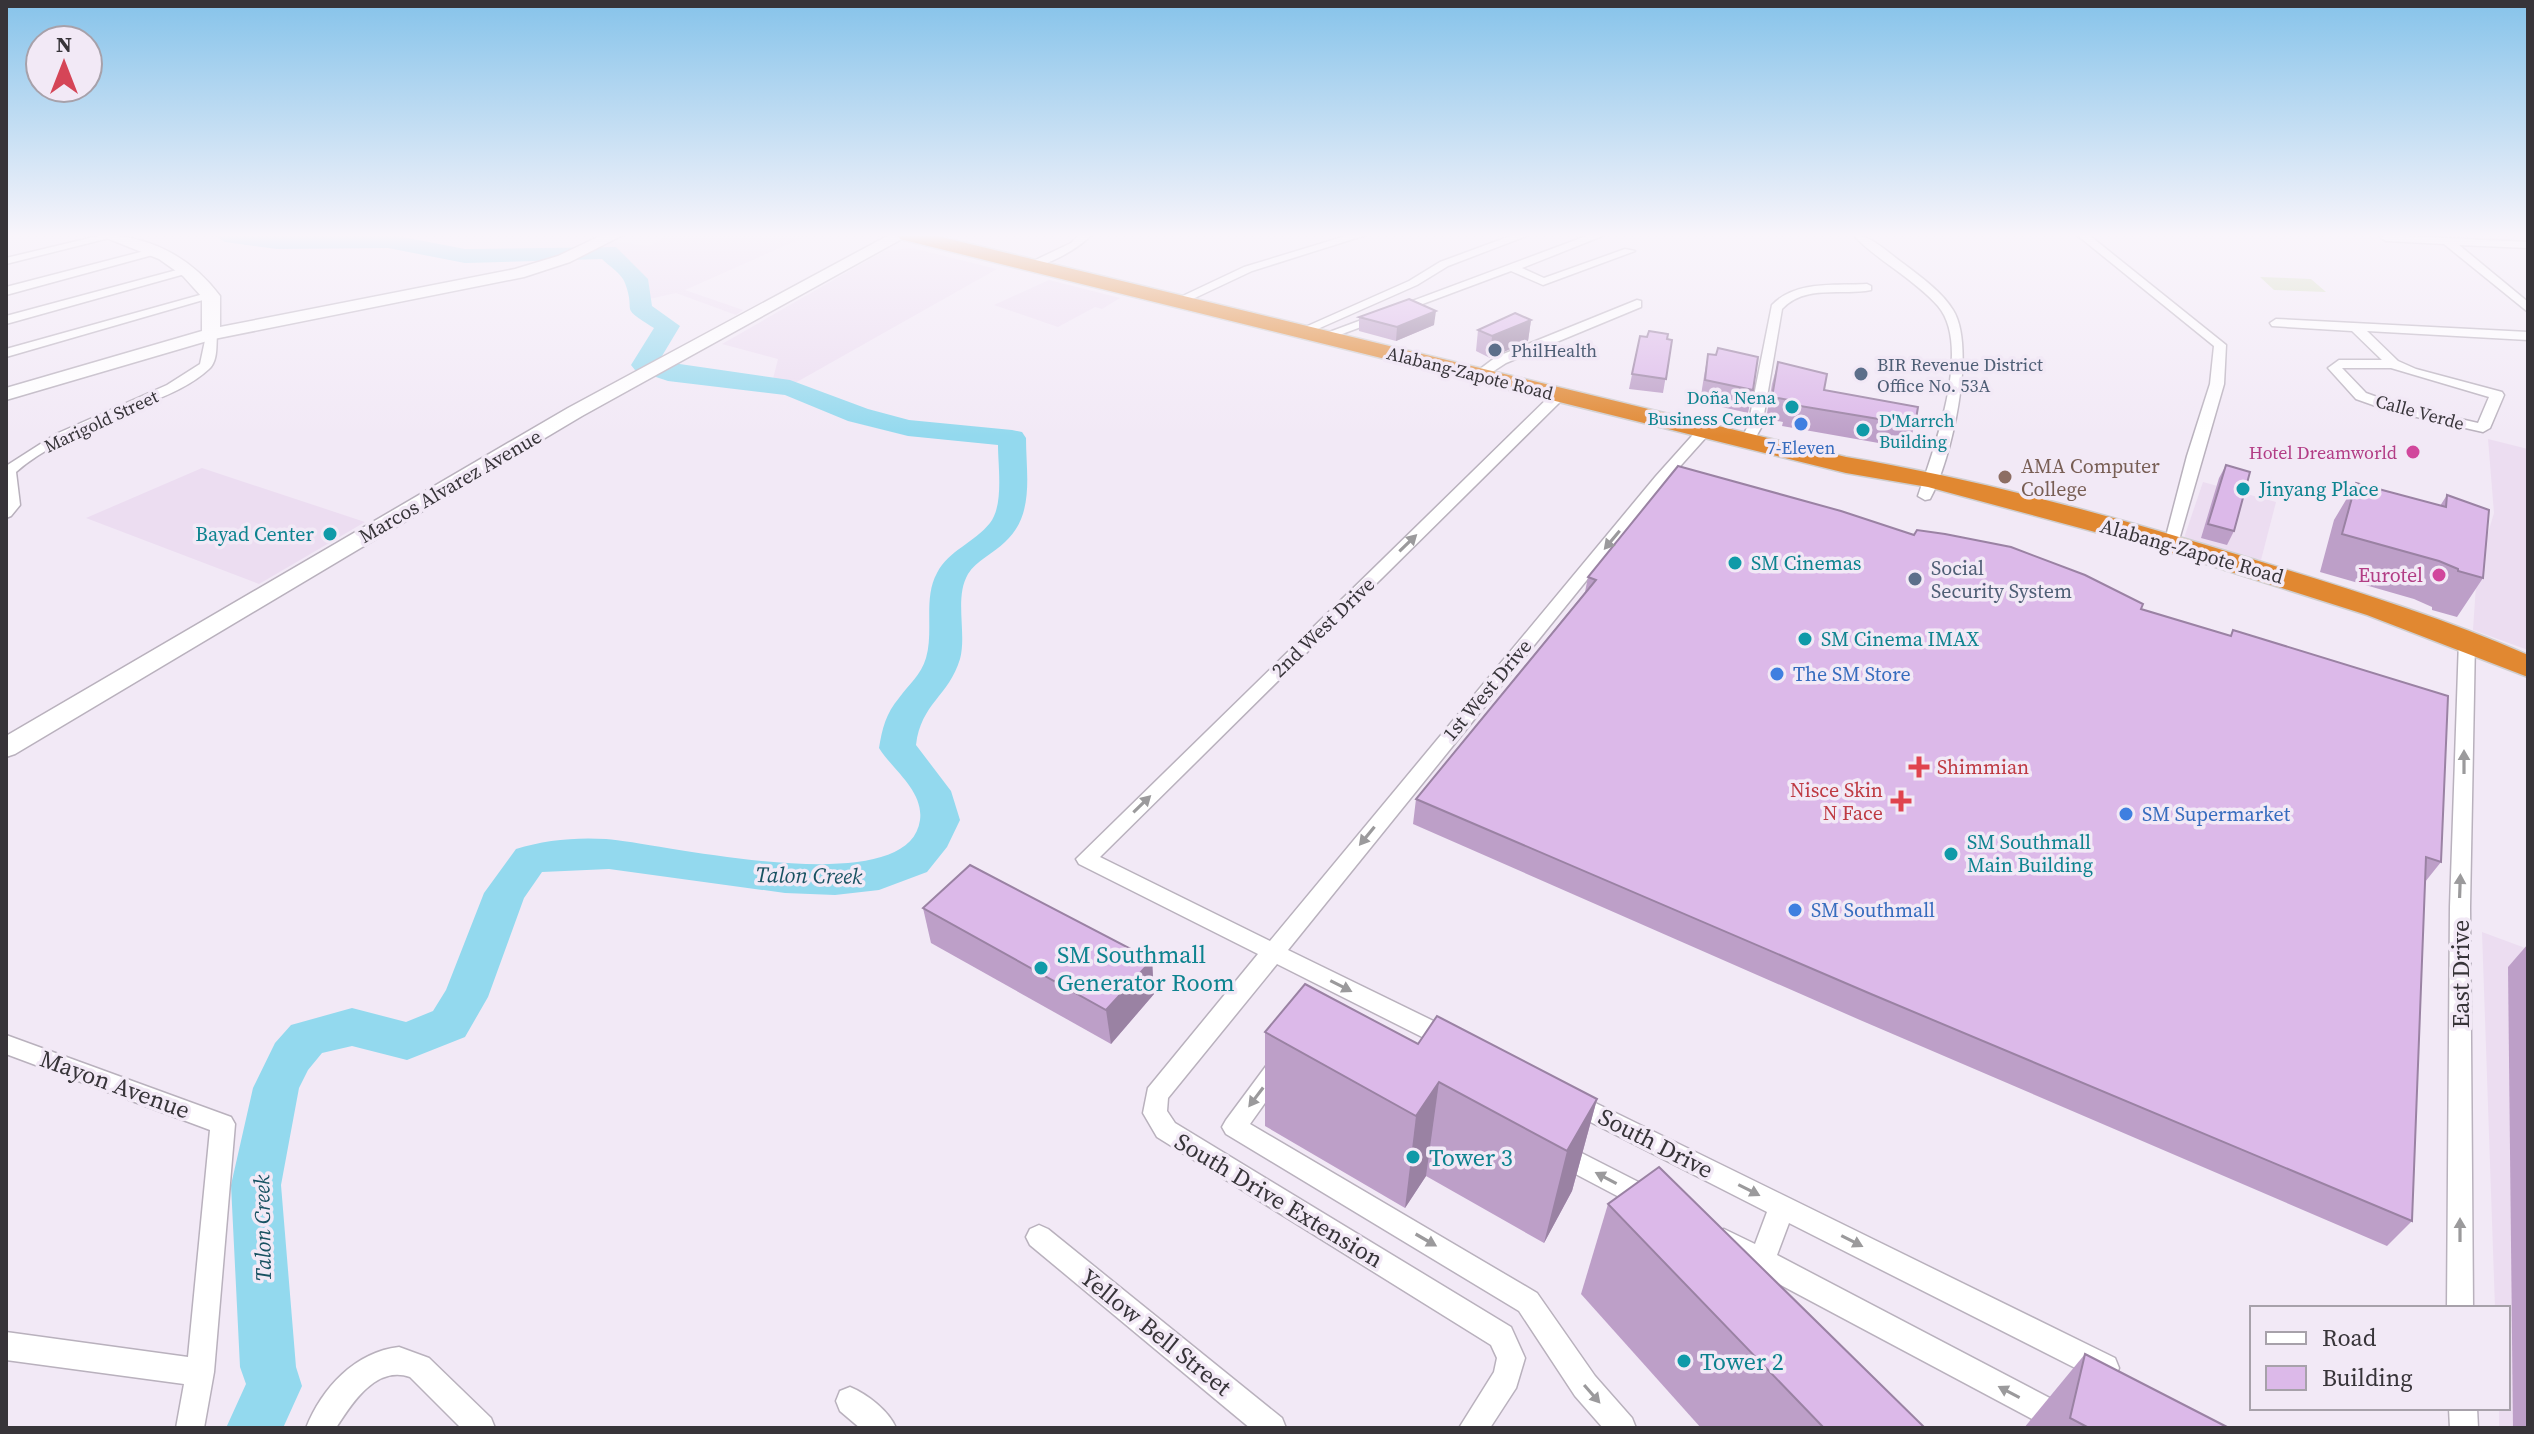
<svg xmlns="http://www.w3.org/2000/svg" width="2534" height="1434" font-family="'Source Serif 4',serif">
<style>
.commercial{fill:#ecddf1}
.green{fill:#d2ddba}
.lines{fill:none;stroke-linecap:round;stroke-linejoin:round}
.river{fill:#93d9ee;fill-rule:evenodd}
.street-casing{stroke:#b9b1bd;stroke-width:3}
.secondary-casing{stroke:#b9b1bd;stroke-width:3}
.highway-casing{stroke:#cfcecf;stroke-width:3}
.street{fill:#fff;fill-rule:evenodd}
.secondary{fill:#fff;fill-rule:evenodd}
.highway{fill:#e18831;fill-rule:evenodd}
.wall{fill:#bd9fc8}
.shaded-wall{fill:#9a82a3}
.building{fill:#dcb9e9;stroke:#9a82a3;stroke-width:2}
.oneway{fill:#9b9a9c}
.service-dot{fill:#5c6f8a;stroke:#f2e9f6;stroke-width:3}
.culture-dot{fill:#0f9aa8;stroke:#f2e9f6;stroke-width:3}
.shop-dot{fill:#3f7fe0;stroke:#f2e9f6;stroke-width:3}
.hotel-dot{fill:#d1479c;stroke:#f2e9f6;stroke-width:3}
.education-dot{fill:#8d6e63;stroke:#f2e9f6;stroke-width:3}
.health-dot{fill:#e0444e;stroke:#f2e9f6;stroke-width:3}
.labels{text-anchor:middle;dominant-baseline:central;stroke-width:7;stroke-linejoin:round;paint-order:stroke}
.far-service-label{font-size:18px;fill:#4e5e75;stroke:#f2e9f6;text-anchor:start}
.far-street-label{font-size:18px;fill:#373439;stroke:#f2e9f6}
.far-culture-label{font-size:18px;fill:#0d838f;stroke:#f2e9f6;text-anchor:end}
.far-shop-label{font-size:18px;fill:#366cbe;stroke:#f2e9f6}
.far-hotel-label{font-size:18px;fill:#b23c85;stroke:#f2e9f6;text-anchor:end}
.education-label{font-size:20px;fill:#785e54;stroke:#f2e9f6;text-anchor:start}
.street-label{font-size:20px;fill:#373439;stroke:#f2e9f6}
.culture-label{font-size:20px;fill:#0d838f;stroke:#f2e9f6;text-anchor:start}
.service-label{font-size:20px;fill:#4e5e75;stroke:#f2e9f6;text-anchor:start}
.hotel-label{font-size:20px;fill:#b23c85;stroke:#f2e9f6;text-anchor:end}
.shop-label{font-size:20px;fill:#366cbe;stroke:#f2e9f6;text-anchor:start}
.health-label{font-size:20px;fill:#be3a42;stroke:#f2e9f6;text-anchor:start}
.water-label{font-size:22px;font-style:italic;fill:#175161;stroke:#f2e9f6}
.near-culture-label{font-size:24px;fill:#0d838f;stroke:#f2e9f6;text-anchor:start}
.near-street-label{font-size:24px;fill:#373439;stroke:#f2e9f6}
</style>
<rect width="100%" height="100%" fill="#f2e9f6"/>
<g class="commercial">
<path d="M669,235H809L685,290L743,310L736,315L676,293L640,301L646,278L607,253L590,251L610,241L649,246Z"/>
<path d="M912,248L997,269L795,383H772L778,359L722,344L884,251Z"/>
<path d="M1049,280L1120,298L1102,309L1095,307L1058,327L994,305Z"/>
<path d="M2488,439L2528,449V650L2473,630L2477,570L2494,513Z"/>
<path d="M202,468L365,522L259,584L86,518Z"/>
<path d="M2203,482L2276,502L2261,560L2184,538Z"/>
<path d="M2482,932L2528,949V1428H2499V1408H2508V1308H2495Z"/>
</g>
<path class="green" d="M2260,277L2311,279L2326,292L2274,290Z"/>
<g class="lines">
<path class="river" d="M214,235H392L465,249L616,247L648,279L652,306L680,326L659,361L790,380L868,409L909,420L1012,430L1022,432L1026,438C1026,474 1035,515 1005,542C994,553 976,561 968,574C954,598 967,633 960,659C949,696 921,703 916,745L951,791L960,820L947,847L927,872L879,890L835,895L785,893L609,869L542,872L524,898L488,997L465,1037L407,1060L352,1046L322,1053L308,1070L299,1088L281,1185L296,1367L302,1386L283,1428H226L246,1384L240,1367L231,1185L253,1088L275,1043L291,1025L352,1008L406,1022L433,1011L446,990L484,893L516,849C544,840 576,837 606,839C661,843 909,904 920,820C924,791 892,769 879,748C882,729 886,713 899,698C909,684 921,675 926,658C934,631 923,598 937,573C949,550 974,543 990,523C1004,505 998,467 998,445L908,436L848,421L785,395L668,381L635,370L631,365L654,328C617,305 637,315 625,283C622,274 609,266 602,259L465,263L388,248L277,249L225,242Z"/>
<g class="street-casing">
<g id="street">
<path d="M102,235L117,236L6,264V258Z"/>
<path d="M1079,235H1091C1081,247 1038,273 1025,265L1071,243Z"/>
<path d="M1349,235H1366L1252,271L1182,304L1172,301L1244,267Z"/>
<path d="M1513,235H1529L1448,266L1417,285L1304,335L1294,332L1409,281L1440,262Z"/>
<path d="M1589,235H1605L1522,268L1544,278L1625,249L1635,251L1543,285L1511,271L1326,340L1316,337Z"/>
<path d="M1853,235C1872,235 1888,253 1904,264C1921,277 1942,292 1953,310C1977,348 1951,461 1930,499L1925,500L1918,496C1933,451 1973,347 1938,306C1913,278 1878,261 1853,235Z"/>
<path d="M2077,235H2089L2226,345L2224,384L2177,547H2167L2164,544L2187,456L2210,384L2214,346Z"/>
<path d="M2384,235L2528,242V248L2459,245L2528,302V312L2444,244L2386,241L2381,238Z"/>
<path d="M156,248L162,251L160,253L6,295V287Z"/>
<path d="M188,267L192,268V272L6,324V316Z"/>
<path d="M1867,284L1871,286V290C1842,296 1805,284 1782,309L1762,426L1752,444H1742L1740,441L1748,426L1772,305C1796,280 1835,286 1867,284Z"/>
<path d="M207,293L217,296L6,357V349Z"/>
<path d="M1637,300L1641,301V307L1506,363L1483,378L1472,375L1496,357Z"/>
<path d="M2276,319L2528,332V340L2367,331L2398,361L2416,369L2502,392L2504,395L2490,428L2483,432L2390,411L2356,399L2328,368L2339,360H2382L2352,331L2272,326L2270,323ZM2342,368H2391L2489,397L2478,423L2399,405L2366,393Z"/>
<path d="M207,331L217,334C216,346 218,361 209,369C191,386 165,396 143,405C100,424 52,441 16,472L20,505L11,516L6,518V466L56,434L167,385L200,364Z"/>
<path d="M1559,391L1564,392V398L1100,857L1270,941L1656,476L1699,428H1709V434L1666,482L1288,950L1458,1033L1461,1040L1458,1047L1450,1049L1442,1047L1277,964L1168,1098L1167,1111L1175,1123L1511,1327L1525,1358L1516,1388L1490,1428H1459L1494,1372L1497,1358L1491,1345L1157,1137L1143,1113L1148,1088L1258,954L1079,864L1076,859L1554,392Z"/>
<path d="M2467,635L2475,640L2470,907L2473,1308H2447L2450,907L2459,640Z"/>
<path d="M6,1035L231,1117L235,1124L214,1372L204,1428H176L184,1384L6,1360V1332L188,1357L210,1130L6,1054Z"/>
<path d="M1280,1055L1288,1058L1292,1065L1250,1124L1537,1293L1595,1376L1632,1418L1636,1428H1603L1575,1396L1519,1311L1226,1134L1222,1127L1226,1120L1272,1058Z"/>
<path d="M1573,1092L2115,1358L2119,1368L2115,1378L2105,1382L2095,1378L1789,1223L1777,1255L2088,1418L2092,1428H2049L1715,1250L1711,1241L1715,1232L1724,1229L1755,1244L1767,1212L1565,1109L1561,1102L1565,1095Z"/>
<path d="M1558,1141L1658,1192L1662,1200L1658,1208L1649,1211L1640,1208L1549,1160L1546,1152L1549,1144Z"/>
<path d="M1039,1225L1048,1229L1282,1418L1286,1428H1250L1030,1245L1026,1237L1030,1229Z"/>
<path d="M399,1347L429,1358L491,1418L495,1428H461L410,1377C376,1365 352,1403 336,1428H306C322,1388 355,1352 399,1347Z"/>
<path d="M850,1387C867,1394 889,1411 896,1428H860L840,1411L836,1401L840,1391Z"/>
<path d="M2449,1408H2477L2478,1428H2450Z"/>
</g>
</g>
<g class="secondary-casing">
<g id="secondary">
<path d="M99,235C148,235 190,256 220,296V327L515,269L558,256L602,235H623L570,262L524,277L214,339L6,400V388L202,331V297L183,276L159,259Z"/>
<path d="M889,235H909L582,416L15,754L6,757V736L568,408Z"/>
</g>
</g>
<g class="highway-casing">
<path id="highway" d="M897,235H933L1846,457C1984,480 2119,518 2252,559C2346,588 2439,616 2528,655V677L2367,615L2162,550L1928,487L1846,473L900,239Z"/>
</g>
<use href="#street" class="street"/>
<use href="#secondary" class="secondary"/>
<use href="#highway" class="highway"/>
</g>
<g class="wall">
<path d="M1359,317L1434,325L1396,341L1359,331Z"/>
<path d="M1531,320L1528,341L1490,358L1476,351L1478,330Z"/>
<path d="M1640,336L1672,340L1663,393L1629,389Z"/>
<path d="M1708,354L1753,390L1748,413L1700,402L1704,376Z"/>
<path d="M1778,362L1824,390L1915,425L1907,448L1782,426L1783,422L1766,419L1772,384Z"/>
<path d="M2226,465L2234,531L2227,545L2201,538L2219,478Z"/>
<path d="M2356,483L2440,506L2447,495L2483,578L2457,617L2432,610V607L2414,599L2320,572L2334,520Z"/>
<path d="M1588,577L2141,609L2230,636L2233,630L2441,862L2425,882L2412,1221L2387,1246L1860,1020L1413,824L1416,799L1585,592Z"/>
<path d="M923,908L1152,960L1154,994L1111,1044L931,943Z"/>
<path d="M2528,944V1428H2513L2508,967Z"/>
<path d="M1265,1032L1418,1044L1597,1099L1572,1191L1544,1243L1426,1176L1405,1208L1265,1126Z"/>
<path d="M1608,1204L1925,1428H1701L1581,1294Z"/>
<path d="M2085,1354L2229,1428H2024Z"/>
</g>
<g class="shaded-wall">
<path d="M1436,311L1434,325L1396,341L1397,327Z"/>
<path d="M1531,320L1528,341L1490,358L1492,336Z"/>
<path d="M1152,960L1154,994L1111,1044L1106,1010Z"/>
<path d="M1439,1082L1426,1176L1405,1208L1416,1116Z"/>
<path d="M1597,1099L1572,1191L1544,1243L1567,1151Z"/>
</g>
<g class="building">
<path d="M1409,299L1436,311L1397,327L1359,317Z"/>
<path d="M1515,313L1531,320L1492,336L1478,330Z"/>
<path d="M1649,331L1668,334L1667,339L1672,340L1666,379L1632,374L1640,336L1647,337Z"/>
<path d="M1718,348L1758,357L1753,390L1705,380L1708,354L1716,355Z"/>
<path d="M1778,362L1827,374L1824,390L1918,407L1915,425L1788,404L1789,400L1772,397Z"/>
<path d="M2226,465L2250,472L2234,531L2208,524Z"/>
<path d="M1678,466L1841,511L1914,535L1917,530L1945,534L2011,547L2085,575L2143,604L2141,609L2231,636L2233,630L2448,696L2441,862L2426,857L2412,1221L1871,994L1416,799L1596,580L1588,577Z"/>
<path d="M2356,483L2446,507L2447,495L2489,510L2483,578L2458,571V569L2439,561L2342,534Z"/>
<path d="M970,865L1152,960L1106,1010L923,908Z"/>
<path d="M1305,984L1418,1044L1437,1016L1597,1099L1567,1151L1439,1082L1416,1116L1265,1032Z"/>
<path d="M1659,1167L1925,1428H1824L1608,1204Z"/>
<path d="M2085,1354L2229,1428H2089L2070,1418Z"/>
</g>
<defs><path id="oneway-solid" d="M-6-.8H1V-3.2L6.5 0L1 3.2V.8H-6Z" transform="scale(2)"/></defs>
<g class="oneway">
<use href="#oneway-solid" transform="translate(1612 540) rotate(130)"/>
<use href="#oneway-solid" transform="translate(1408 543) rotate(-44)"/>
<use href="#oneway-solid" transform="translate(2464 762) rotate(-90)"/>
<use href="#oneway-solid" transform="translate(1142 804) rotate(-44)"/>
<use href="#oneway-solid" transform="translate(1367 836) rotate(129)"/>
<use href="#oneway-solid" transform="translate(2460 886) rotate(-88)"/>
<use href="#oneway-solid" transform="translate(1341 986) rotate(27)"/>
<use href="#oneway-solid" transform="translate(1256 1097) rotate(127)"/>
<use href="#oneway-solid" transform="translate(1606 1178) rotate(-152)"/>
<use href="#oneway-solid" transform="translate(1749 1190) rotate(27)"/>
<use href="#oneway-solid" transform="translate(2460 1230) rotate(-90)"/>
<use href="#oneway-solid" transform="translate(1426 1240) rotate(30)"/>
<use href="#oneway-solid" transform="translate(1852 1241) rotate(27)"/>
<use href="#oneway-solid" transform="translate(2009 1392) rotate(-152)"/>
<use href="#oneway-solid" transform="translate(1592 1394) rotate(49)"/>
</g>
<linearGradient id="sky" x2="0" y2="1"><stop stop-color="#86c3ea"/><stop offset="0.54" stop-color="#f9f5fb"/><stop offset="1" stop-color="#f9f5fb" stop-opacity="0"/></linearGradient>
<rect width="2534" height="436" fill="url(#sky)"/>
<g class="service-dot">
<circle cx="1495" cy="350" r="8"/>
<circle cx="1861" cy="374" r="8"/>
<circle cx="1915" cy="579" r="8"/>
</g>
<g class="culture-dot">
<circle cx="1792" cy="407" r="8"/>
<circle cx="1863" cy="430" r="8"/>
<circle cx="2243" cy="489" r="8"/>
<circle cx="330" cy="534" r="8"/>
<circle cx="1735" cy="563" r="8"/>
<circle cx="1805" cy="639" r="8"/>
<circle cx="1951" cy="854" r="8"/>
<circle cx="1041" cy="968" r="8"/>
<circle cx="1413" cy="1157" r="8"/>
<circle cx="1684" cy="1361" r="8"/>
</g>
<g class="shop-dot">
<circle cx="1801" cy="424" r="8"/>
<circle cx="1777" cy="674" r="8"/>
<circle cx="2126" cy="814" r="8"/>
<circle cx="1795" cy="910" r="8"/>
</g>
<g class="hotel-dot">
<circle cx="2413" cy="452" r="8"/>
<circle cx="2439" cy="575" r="8"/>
</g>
<circle class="education-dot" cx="2005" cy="477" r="8"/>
<g class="health-dot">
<path d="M1915 755h8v8h8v8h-8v8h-8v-8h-8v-8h8z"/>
<path d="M1897 789h8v8h8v8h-8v8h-8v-8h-8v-8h8z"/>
</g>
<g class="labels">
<g class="far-service-label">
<text x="1511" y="350">PhilHealth</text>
<text x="1877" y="364">BIR Revenue District<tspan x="1877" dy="21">Office No. 53A</tspan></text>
</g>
<g class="far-street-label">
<text transform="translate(1470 373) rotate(14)">Alabang-Zapote Road</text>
<text transform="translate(2420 412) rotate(15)">Calle Verde</text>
<text transform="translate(101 421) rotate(-25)">Marigold Street</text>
</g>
<g class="far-culture-label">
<text x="1776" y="397">Doña Nena<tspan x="1776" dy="21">Business Center</tspan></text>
<text x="1879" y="420" text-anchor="start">D'Marrch<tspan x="1879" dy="21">Building</tspan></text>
</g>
<g class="far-shop-label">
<text x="1801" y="447">7-Eleven</text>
</g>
<g class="far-hotel-label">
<text x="2397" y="452">Hotel Dreamworld</text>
</g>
<g class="education-label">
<text x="2021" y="466">AMA Computer<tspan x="2021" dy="23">College</tspan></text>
</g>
<g class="street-label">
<text transform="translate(450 486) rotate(-30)">Marcos Alvarez Avenue</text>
<text transform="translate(2192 551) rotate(16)">Alabang-Zapote Road</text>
<text transform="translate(1323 627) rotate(-44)">2nd West Drive</text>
<text transform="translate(1487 690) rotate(-50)">1st West Drive</text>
</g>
<g class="culture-label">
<text x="2259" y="489">Jinyang Place</text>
<text x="314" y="534" text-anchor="end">Bayad Center</text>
<text x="1751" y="563">SM Cinemas</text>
<text x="1821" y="639">SM Cinema IMAX</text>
<text x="1967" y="842">SM Southmall<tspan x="1967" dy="23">Main Building</tspan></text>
</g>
<g class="service-label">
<text x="1931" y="568">Social<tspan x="1931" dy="23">Security System</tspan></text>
</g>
<g class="hotel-label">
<text x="2423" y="575">Eurotel</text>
</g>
<g class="shop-label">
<text x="1793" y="674">The SM Store</text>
<text x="2142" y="814">SM Supermarket</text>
<text x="1811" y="910">SM Southmall</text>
</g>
<g class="health-label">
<text x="1937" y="767">Shimmian</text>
<text x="1883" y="790" text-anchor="end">Nisce Skin<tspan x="1883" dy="23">N Face</tspan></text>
</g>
<g class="water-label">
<text transform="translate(809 875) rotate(1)">Talon Creek</text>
<text transform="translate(262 1228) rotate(-91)">Talon Creek</text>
</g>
<g class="near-culture-label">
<text x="1057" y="954">SM Southmall<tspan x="1057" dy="28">Generator Room</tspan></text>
<text x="1429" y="1157">Tower 3</text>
<text x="1700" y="1361">Tower 2</text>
</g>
<g class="near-street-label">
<text transform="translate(2460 974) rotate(-90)">East Drive</text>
<text transform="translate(115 1084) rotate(20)">Mayon Avenue</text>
<text transform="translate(1656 1143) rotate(27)">South Drive</text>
<text transform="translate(1279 1200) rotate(31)">South Drive Extension</text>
<text transform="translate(1156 1332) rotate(39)">Yellow Bell Street</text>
</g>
</g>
<rect width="2534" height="1434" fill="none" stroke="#373439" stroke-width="16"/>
<rect x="2250" y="1306" width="260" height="104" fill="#f2e9f6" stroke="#a7a1aa" stroke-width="2"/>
<rect x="2266" y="1332" width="40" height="12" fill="#ffffff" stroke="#a7a1aa" stroke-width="2"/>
<text x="2322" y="1346" font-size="24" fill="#373439">Road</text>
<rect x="2266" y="1366" width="40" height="24" fill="#dcb9e9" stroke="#a7a1aa" stroke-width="2"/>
<text x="2322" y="1386" font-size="24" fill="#373439">Building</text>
<g transform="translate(64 64)"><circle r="38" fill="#f2e9f6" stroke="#a7a1aa" stroke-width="2"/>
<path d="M0-6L14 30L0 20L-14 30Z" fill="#d54557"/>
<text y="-12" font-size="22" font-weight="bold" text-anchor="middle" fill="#373439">N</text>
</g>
</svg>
